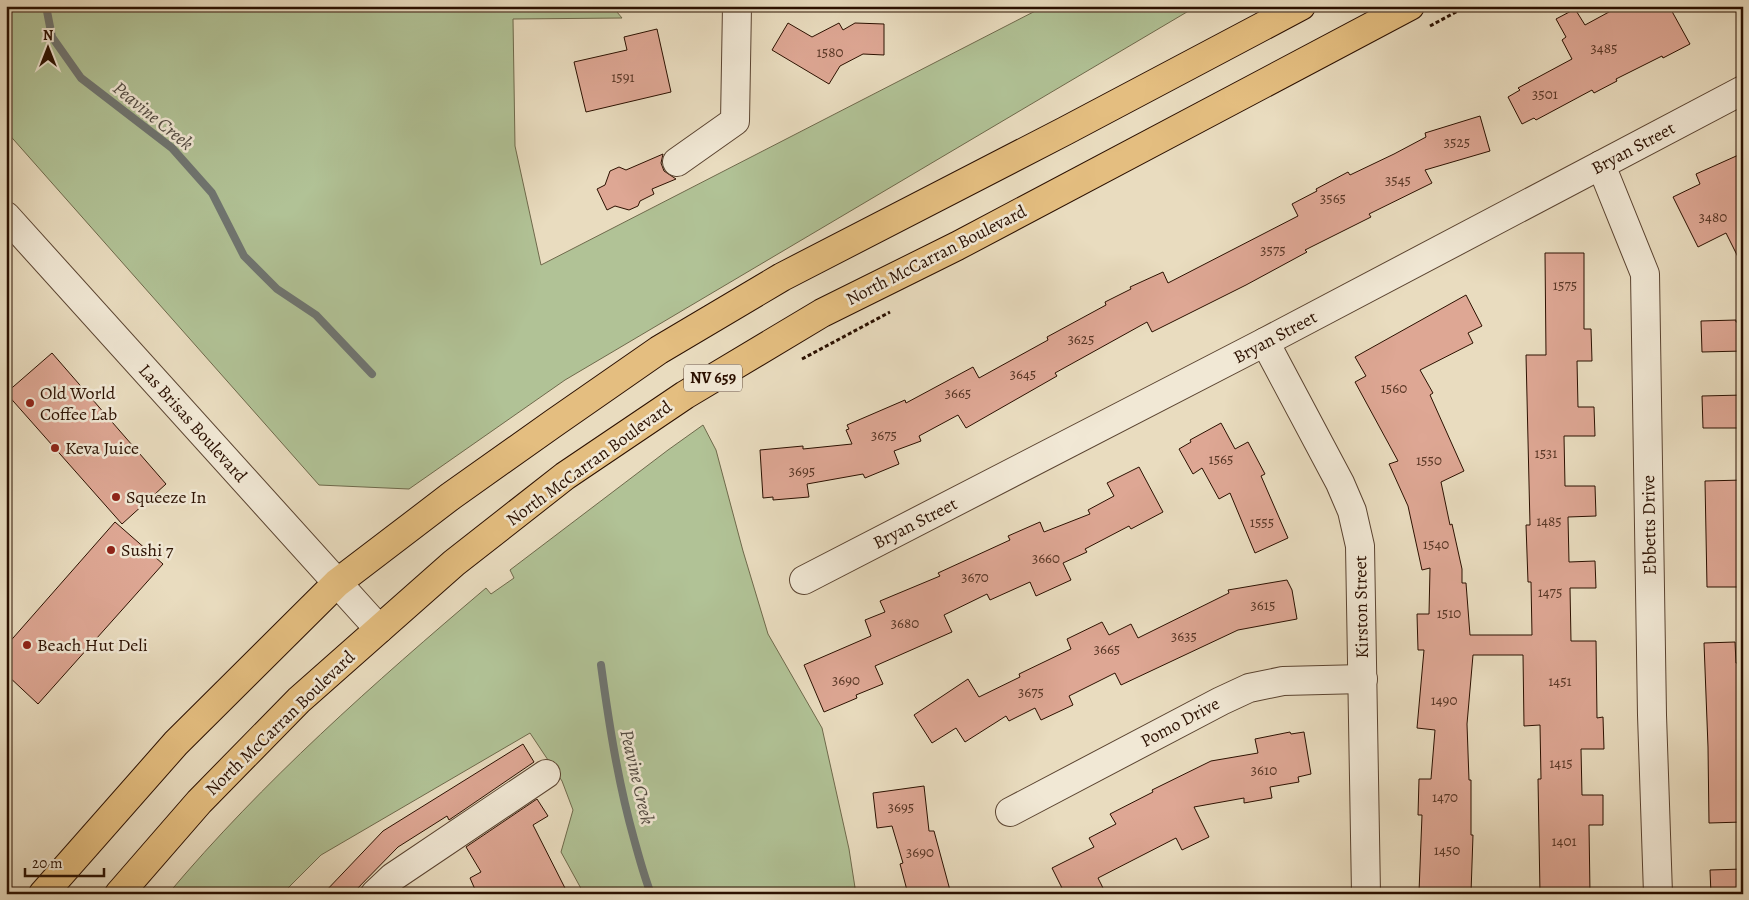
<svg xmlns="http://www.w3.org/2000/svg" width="1749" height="900" font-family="Alegreya,serif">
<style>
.green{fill:#b1c296;stroke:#6e694b}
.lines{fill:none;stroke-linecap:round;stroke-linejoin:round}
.stream{stroke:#6f7571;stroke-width:8}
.building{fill:#dea794;stroke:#2b1000}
.minor-casing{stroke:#5a4330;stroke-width:30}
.major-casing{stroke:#2b1000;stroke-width:30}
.path{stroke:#2b1000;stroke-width:3;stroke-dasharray:4 2.5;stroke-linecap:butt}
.minor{stroke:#f1e8d5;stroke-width:28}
.major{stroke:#e4be80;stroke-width:28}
.poi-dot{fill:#8f2418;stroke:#f1e8d5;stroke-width:2}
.labels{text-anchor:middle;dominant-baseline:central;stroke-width:5;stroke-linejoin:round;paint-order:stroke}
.number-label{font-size:15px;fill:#583625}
.shield{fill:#f1e8d5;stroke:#665140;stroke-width:1}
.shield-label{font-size:16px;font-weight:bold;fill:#2b1000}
.street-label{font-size:18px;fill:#2b1000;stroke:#f1e8d5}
.poi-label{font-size:18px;fill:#2b1000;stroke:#f1e8d5;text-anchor:start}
.water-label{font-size:19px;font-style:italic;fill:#534b42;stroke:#f1e8d5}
</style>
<rect width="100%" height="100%" fill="#e9dcbf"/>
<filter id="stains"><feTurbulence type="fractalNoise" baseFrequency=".004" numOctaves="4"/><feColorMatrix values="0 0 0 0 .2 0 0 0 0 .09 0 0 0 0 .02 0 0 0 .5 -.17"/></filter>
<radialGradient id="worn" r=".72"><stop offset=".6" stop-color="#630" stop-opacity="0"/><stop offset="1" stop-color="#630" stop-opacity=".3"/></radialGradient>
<g class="green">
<path d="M6,6H612L622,18L513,19L515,146L541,265L1045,6H1197L565,380L409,489L319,485L6,131Z"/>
<path d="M703,425L716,450L743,551L768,634L822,728L849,849L856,894H584L561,852L573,810L562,781L530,733L321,855L282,894H168C263,781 374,683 486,588L491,594L514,578L510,570L668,450Z"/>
</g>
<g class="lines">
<g class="stream">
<path d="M46,6L52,37L81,78L172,148L212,193L244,256L277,289L316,315L372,374"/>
<path d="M601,665C609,724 618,782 634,839C639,857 644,876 651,894"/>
</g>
</g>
<g class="building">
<path d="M1620,6H1669L1690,44L1663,58L1662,56L1616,79L1617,81L1594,93L1592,90L1536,120L1534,118L1522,124L1508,97L1520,90L1518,88L1572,59L1562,40L1566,37L1556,19L1575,9L1585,25Z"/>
<path d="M788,23L812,37L839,23L843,30L855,23L884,24V55L863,54L840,66L829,84L772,50Z"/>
<path d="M657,29L671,92L586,112L574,62L627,50L624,37Z"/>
<path d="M1480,116L1490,151L1425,170L1432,183L1369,214L1371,217L1305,250L1307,252L1246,285L1152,332L1147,322L1055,373L1057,376L966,428L958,415L919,436L921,441L894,451L899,464L865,478L863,474L807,484L809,497L773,500V497L763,498L760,450L803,446V449L852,444L846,430L849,429L847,425L905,400L906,403L973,367L979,378L1048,340L1047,337L1106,305L1105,302L1131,289L1130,287L1163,272L1168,283L1298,216L1292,204L1317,191L1316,189L1348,172L1350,175L1394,154L1426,137L1425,133Z"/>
<path d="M1743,153V267L1726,233L1698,247L1673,197L1700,184L1696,174Z"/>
<path d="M663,154L661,163L664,171L676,179L652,189L654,194L640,201L638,206L629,210L615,206L607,210L597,189L605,185L610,171L619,167L626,170Z"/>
<path d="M1545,253H1584V329H1591L1592,361H1577L1578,407H1594L1595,436H1564L1565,486H1595L1596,516L1568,517L1569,562L1595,561L1596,588H1570L1571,641H1596L1597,718L1603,717L1604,749H1581L1582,795H1603V825H1589L1590,894H1540L1538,779H1541L1540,725L1524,726L1523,655H1473L1467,724L1469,780H1471V835H1473L1471,893L1419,892L1422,815H1418L1419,779H1431L1435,730L1417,728L1424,650H1418L1417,614H1429L1430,568L1422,570L1408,506L1389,464L1398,461L1355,382L1366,376L1355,357L1466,295L1482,326L1468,333L1473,343L1420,370L1433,393L1430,395L1464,471L1441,482L1450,525L1452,524L1462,569V583H1466L1470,635H1532L1531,582H1528L1526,525H1530L1526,355H1546Z"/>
<path d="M1736,320V322H1743V351L1702,352L1701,321Z"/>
<path d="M52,353L166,484L122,524L6,393Z"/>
<path d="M1743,395V428H1703L1702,396Z"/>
<path d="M1221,423L1235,449L1248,442L1265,474L1261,476L1288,538L1255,553L1230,493L1219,499L1202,468L1193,474L1179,449L1191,442L1190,440Z"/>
<path d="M1139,467L1163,512L1131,529L1129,526L1085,549L1087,552L1063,563L1071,580L1036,596L1030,582L990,600L987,594L944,615L952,632L875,666L883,684L856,695L857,698L824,712L804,665L871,636L865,620L885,612L880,601L940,576L938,573L1010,540L1008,536L1040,522L1044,532L1090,514L1088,510L1114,496L1107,483Z"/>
<path d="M1743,480V587H1707L1705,481Z"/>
<path d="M115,522L163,564L38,704L6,674V646Z"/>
<path d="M1287,580L1292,590L1297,619L1238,630L1121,685L1115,673L1069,696L1073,705L1041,720L1035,708L1009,721L1006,716L965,742L956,728L932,743L914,715L968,679L979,697L1020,677L1019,674L1071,649L1067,639L1102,622L1109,635L1131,624L1138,638L1229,593L1228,590Z"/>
<path d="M1735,642L1736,663H1743V822L1709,823L1708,747L1704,643Z"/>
<path d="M1290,732L1291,734L1304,732L1311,774L1298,777L1299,782L1270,787L1272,798L1244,803V798L1194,807L1209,837L1182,850L1176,838L1098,878L1106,894H1065L1052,868L1094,847L1089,838L1116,824L1110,814L1153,792L1152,790L1211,761L1258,753L1255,739Z"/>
<path d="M523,744L534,762L449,820L447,816L398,847L352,894H323L383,831Z"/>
<path d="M924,786L929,831H934L951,894H908L900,864L903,863L892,826L877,828L873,793Z"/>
<path d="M537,799L548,816L533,825L568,894H477L470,878L481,872L466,847Z"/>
<path d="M1743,869V894H1711L1710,870Z"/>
</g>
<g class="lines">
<g class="minor-casing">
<g id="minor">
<path d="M677,162L735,121L737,6"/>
<path d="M1601,165L1645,274L1652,715L1658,894"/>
<path d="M6,216L379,629"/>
<path d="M1265,342L1340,483L1352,511L1360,546L1366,894"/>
<path d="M804,580L1265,342L1743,90"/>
<path d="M1010,812L1221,701L1249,688L1283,681L1363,679"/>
<path d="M375,894L393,877L546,774"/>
</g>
</g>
<g class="major-casing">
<g id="major">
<path d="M43,894L176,743L337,583L451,496L554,423L659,350L782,277L1065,131L1301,6"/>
<path d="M119,894L199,802L299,700L454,563L565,476L685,395L822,313L957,246L1410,6"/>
</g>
</g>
<g class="path">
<path d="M1430,26L1467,6"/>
<path d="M802,359L890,312"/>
</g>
<use href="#minor" class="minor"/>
<use href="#major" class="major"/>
</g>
<g class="poi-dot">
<circle cx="30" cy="403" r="5"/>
<circle cx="55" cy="448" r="5"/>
<circle cx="116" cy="497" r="5"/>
<circle cx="111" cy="550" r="5"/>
<circle cx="27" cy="645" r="5"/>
</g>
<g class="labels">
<g class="number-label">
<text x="1604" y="48">3485</text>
<text x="830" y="52">1580</text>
<text x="623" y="77">1591</text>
<text x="1545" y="94">3501</text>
<text x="1457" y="142">3525</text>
<text x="1398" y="180">3545</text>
<text x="1333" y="198">3565</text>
<text x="1713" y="217">3480</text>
<text x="1273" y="250">3575</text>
<text x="1565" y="285">1575</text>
<text x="1081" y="339">3625</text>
<text x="1023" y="374">3645</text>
<text x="1394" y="388">1560</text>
<text x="958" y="393">3665</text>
<text x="884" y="435">3675</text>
<text x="1546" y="453">1531</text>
<text x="1221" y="459">1565</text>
<text x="1429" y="460">1550</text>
<text x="802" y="471">3695</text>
<text x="1549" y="521">1485</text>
<text x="1262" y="522">1555</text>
<text x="1436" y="544">1540</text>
<text x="1046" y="558">3660</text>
<text x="975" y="577">3670</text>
<text x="1550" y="592">1475</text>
<text x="1263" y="605">3615</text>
<text x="1449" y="613">1510</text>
<text x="905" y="623">3680</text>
<text x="1184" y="636">3635</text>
<text x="1107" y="649">3665</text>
<text x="846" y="680">3690</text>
<text x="1560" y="681">1451</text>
<text x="1031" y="692">3675</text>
<text x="1444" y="700">1490</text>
<text x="1561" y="763">1415</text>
<text x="1264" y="770">3610</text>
<text x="1445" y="797">1470</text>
<text x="901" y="807">3695</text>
<text x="1564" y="841">1401</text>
<text x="1447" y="850">1450</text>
<text x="920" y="852">3690</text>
</g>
<rect class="shield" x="684" y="364.5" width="58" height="27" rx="4"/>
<g class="shield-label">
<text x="713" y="378">NV 659</text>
</g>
<g class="street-label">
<text transform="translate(1633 148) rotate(-28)">Bryan Street</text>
<text transform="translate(936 255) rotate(-27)">North McCarran Boulevard</text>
<text transform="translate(1275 337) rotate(-28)">Bryan Street</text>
<text transform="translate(193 423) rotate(48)">Las Brisas Boulevard</text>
<text transform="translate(589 463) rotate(-36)">North McCarran Boulevard</text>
<text transform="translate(915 523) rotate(-27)">Bryan Street</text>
<text transform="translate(1649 525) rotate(-91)">Ebbetts Drive</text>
<text transform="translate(1361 607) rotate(-91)">Kirston Street</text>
<text transform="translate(1180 722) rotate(-28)">Pomo Drive</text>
<text transform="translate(280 723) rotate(-44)">North McCarran Boulevard</text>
</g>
<g class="poi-label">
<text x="40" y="393">Old World<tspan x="40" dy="21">Coffee Lab</tspan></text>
<text x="65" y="448">Keva Juice</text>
<text x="126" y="497">Squeeze In</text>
<text x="121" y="550">Sushi 7</text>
<text x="37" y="645">Beach Hut Deli</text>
</g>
<g class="water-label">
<text transform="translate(153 116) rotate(39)">Peavine Creek</text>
<text transform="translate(637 777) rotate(77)">Peavine Creek</text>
</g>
</g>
<rect width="1749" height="900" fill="none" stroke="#e9dcbf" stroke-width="25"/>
<rect x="8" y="8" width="1734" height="885" fill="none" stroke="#2b1000" stroke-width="2.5"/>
<rect x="12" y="12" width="1724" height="875" fill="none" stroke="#2b1000"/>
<g transform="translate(48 48)" stroke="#f1e8d5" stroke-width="4" paint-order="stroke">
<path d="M0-4L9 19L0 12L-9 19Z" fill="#2b1000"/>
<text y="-8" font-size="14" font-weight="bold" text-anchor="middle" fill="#2b1000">N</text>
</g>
<path d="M25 868v8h79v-8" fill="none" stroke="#2b1000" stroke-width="2.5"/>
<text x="32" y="868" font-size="15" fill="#2b1000" stroke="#f1e8d5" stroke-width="4" paint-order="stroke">20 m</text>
<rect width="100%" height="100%" filter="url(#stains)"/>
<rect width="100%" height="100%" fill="url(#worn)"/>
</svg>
